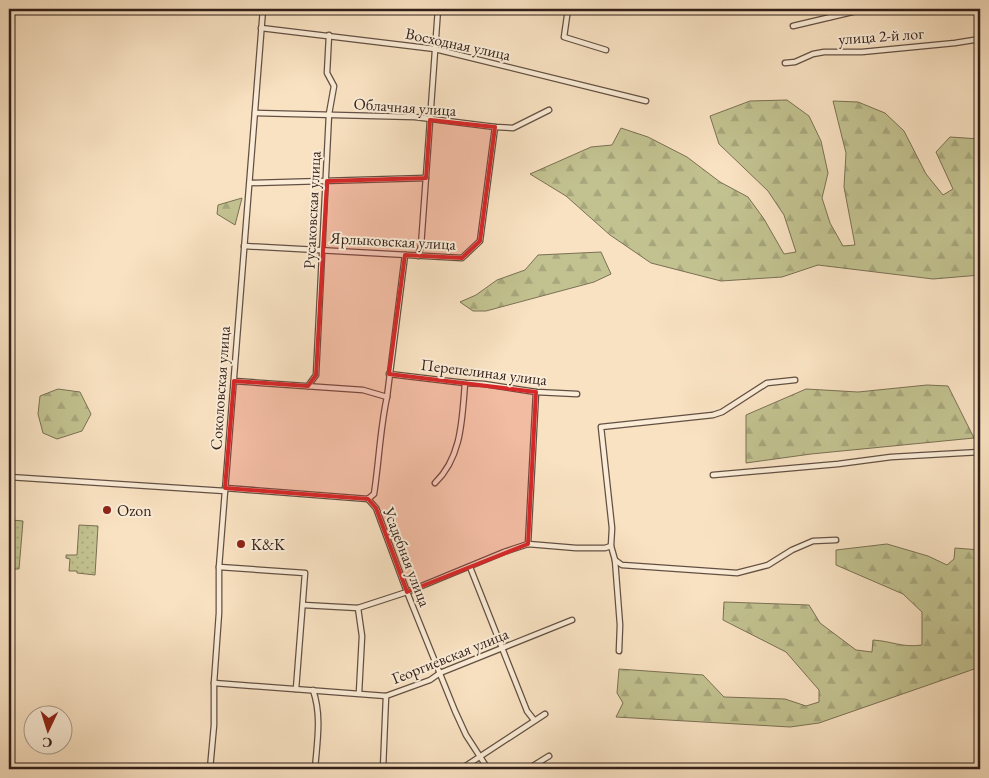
<svg xmlns="http://www.w3.org/2000/svg" width="989" height="778" font-family="'EB Garamond',serif">
<style>
.forest{fill:url(#forest-firs);stroke:#7a7054}
.park{fill:url(#park-dots);stroke:#7a7054}
.lines{fill:none;stroke-linecap:round;stroke-linejoin:round}
.minor-casing{stroke:#635043;stroke-width:7}
.minor{stroke:#fbecd7;stroke-width:4.5}
.marked{fill:#d62828;fill-opacity:0.2;stroke:#d62828;stroke-width:4;stroke-linejoin:round}
.poi-dot{fill:#8f2418;stroke:#fbecd7;stroke-width:2}
.labels{text-anchor:middle;dominant-baseline:central;stroke-width:4;stroke-linejoin:round;paint-order:stroke}
.street-label{font-size:16px;fill:#311f19;stroke:#fbecd7}
.poi-label{font-size:16px;fill:#311f19;stroke:#fbecd7;text-anchor:start}
</style>
<defs>
<pattern id="forest-firs" width="22" height="20" patternUnits="userSpaceOnUse" patternTransform="scale(1.25)"><rect width="22" height="20" fill="#c2c290"/><path d="M5 1l3.5 6h-7zM16 11l3.5 6h-7z" fill="#a7a67c"/></pattern>
<pattern id="park-dots" width="8" height="8" patternUnits="userSpaceOnUse" patternTransform="scale(1.25)"><rect width="8" height="8" fill="#c2c290"/><path d="M2 2h.1M6 6h.1" fill="none" stroke="#a7a67c" stroke-width="1.8" stroke-linecap="round"/></pattern>
</defs>
<rect width="100%" height="100%" fill="#f9e2c2"/>
<filter id="stains"><feTurbulence type="fractalNoise" baseFrequency=".004" numOctaves="4"/><feColorMatrix values="0 0 0 0 .2 0 0 0 0 .09 0 0 0 0 .02 0 0 0 .5 -.17"/></filter>
<radialGradient id="worn" r=".72"><stop offset=".6" stop-color="#630" stop-opacity="0"/><stop offset="1" stop-color="#630" stop-opacity=".3"/></radialGradient>
<g class="forest">
<path d="M787,100L809,116L821,141L828,173L822,198L830,223L843,246L855,245L844,187L846,153L833,101L858,102L885,113L904,131L926,174L943,195L953,189L936,152L950,137L980,139V275L933,279L818,265L782,277L721,281L651,263L610,235L566,196L530,174L591,147L612,145L621,128L648,137L687,157L720,182L748,197L764,219L784,254L796,252L784,215L768,191L719,144L710,116L750,101Z"/>
<path d="M242,198L235,225L217,214L218,205Z"/>
<path d="M601,252L611,274L594,282L486,311H473L460,302L476,295L497,280L525,270L538,255Z"/>
<path d="M927,385L948,386L974,438L811,454L746,463V415L806,389L858,392Z"/>
<path d="M58,389L80,392L91,414L82,431L57,439L43,433L38,414L40,396Z"/>
<path d="M887,544L928,556L947,565L954,559L955,548L980,550V667L819,723L790,727L616,717L623,703L617,693L619,669L703,675L724,697L785,699L806,706L819,702V690L786,652L723,620L724,602L809,605L820,623L856,650L872,652L873,640C891,641 903,648 922,645V612L903,594L836,565V550Z"/>
</g>
<g class="park">
<path d="M12,520L23,521L19,569H9V524H12Z"/>
<path d="M79,525L98,526L95,575L77,573V571H69L70,559L66,558V555H77Z"/>
</g>
<g class="lines">
<g class="minor-casing">
<g id="minor">
<path d="M568,9L564,37L606,50"/>
<path d="M830,17L841,9"/>
<path d="M793,26L865,9"/>
<path d="M261,28L435,49L646,101"/>
<path d="M785,63L795,62L813,54L824,52H862L955,43L980,39"/>
<path d="M255,113L415,117L495,127L513,128L549,110"/>
<path d="M250,183L426,178"/>
<path d="M244,246L462,258L480,241L495,127"/>
<path d="M418,256L421,246L438,9"/>
<path d="M389,374L465,383L484,384L536,392L577,394"/>
<path d="M234,381L363,390L387,397"/>
<path d="M308,386L316,375L329,114L334,86L327,73L329,35"/>
<path d="M713,475L838,464L891,457L980,452"/>
<path d="M9,477L225,491"/>
<path d="M435,483C462,457 462,419 465,383"/>
<path d="M225,488L368,499"/>
<path d="M368,499L376,508L407,592L455,711L466,735L488,769"/>
<path d="M368,499L374,494C379,462 380,429 387,397L405,255"/>
<path d="M528,544L536,392"/>
<path d="M615,560L622,565L737,573L768,565L792,550L813,541L836,540"/>
<path d="M219,567L305,573L296,689"/>
<path d="M470,567L527,711L534,720"/>
<path d="M303,605L358,608L407,592L504,552L528,544L576,548H605L611,546"/>
<path d="M358,608L362,636L359,693"/>
<path d="M619,651L620,625L615,560L611,546L612,528L601,427L713,415L722,412L767,383L795,380"/>
<path d="M214,683L386,696L430,680L440,673L572,620"/>
<path d="M313,690C322,716 317,742 315,769"/>
<path d="M210,769L214,725V683L219,613V567L263,9"/>
<path d="M383,769L386,696"/>
<path d="M461,769L545,714"/>
<path d="M528,769L549,756"/>
</g>
</g>
<use href="#minor" class="minor"/>
</g>
<path class="marked" d="M430,120L495,127L480,241L462,258L405,255L389,374L536,392L528,544L407,592L376,508L368,499L225,488L234,381L308,386L316,375L327,181L426,178Z"/>
<g class="poi-dot">
<circle cx="107" cy="510" r="5"/>
<circle cx="241" cy="544" r="5"/>
</g>
<g class="labels">
<g class="street-label">
<text transform="translate(881 36) rotate(-4)">улица 2-й лог</text>
<text transform="translate(458 44) rotate(12)">Восходная улица</text>
<text transform="translate(405 107) rotate(4)">Облачная улица</text>
<text transform="translate(312 210) rotate(-87)">Русаковская улица</text>
<text transform="translate(393 241) rotate(3)">Ярлыковская улица</text>
<text transform="translate(484 372) rotate(7)">Перепелиная улица</text>
<text transform="translate(220 388) rotate(-86)">Соколовская улица</text>
<text transform="translate(407 557) rotate(69)">Усадебная улица</text>
<text transform="translate(450 656) rotate(-22)">Георгиевская улица</text>
</g>
<g class="poi-label">
<text x="117" y="510">Ozon</text>
<text x="251" y="544">K&amp;K</text>
</g>
</g>
<rect width="989" height="778" fill="none" stroke="#f9e2c2" stroke-width="30"/>
<rect x="10" y="10" width="969" height="758" fill="none" stroke="#311f19" stroke-width="2.5"/>
<rect x="15" y="15" width="959" height="748" fill="none" stroke="#311f19"/>
<g transform="translate(48 730) rotate(184)"><circle r="24" fill="#fbecd7" stroke="#aa9a8b"/>
<path d="M0-4L9 19L0 12L-9 19Z" fill="#8f2418"/>
<text y="-8" font-size="14" font-weight="bold" text-anchor="middle" fill="#311f19">С</text>
</g>
<rect width="100%" height="100%" filter="url(#stains)"/>
<rect width="100%" height="100%" fill="url(#worn)"/>
</svg>
